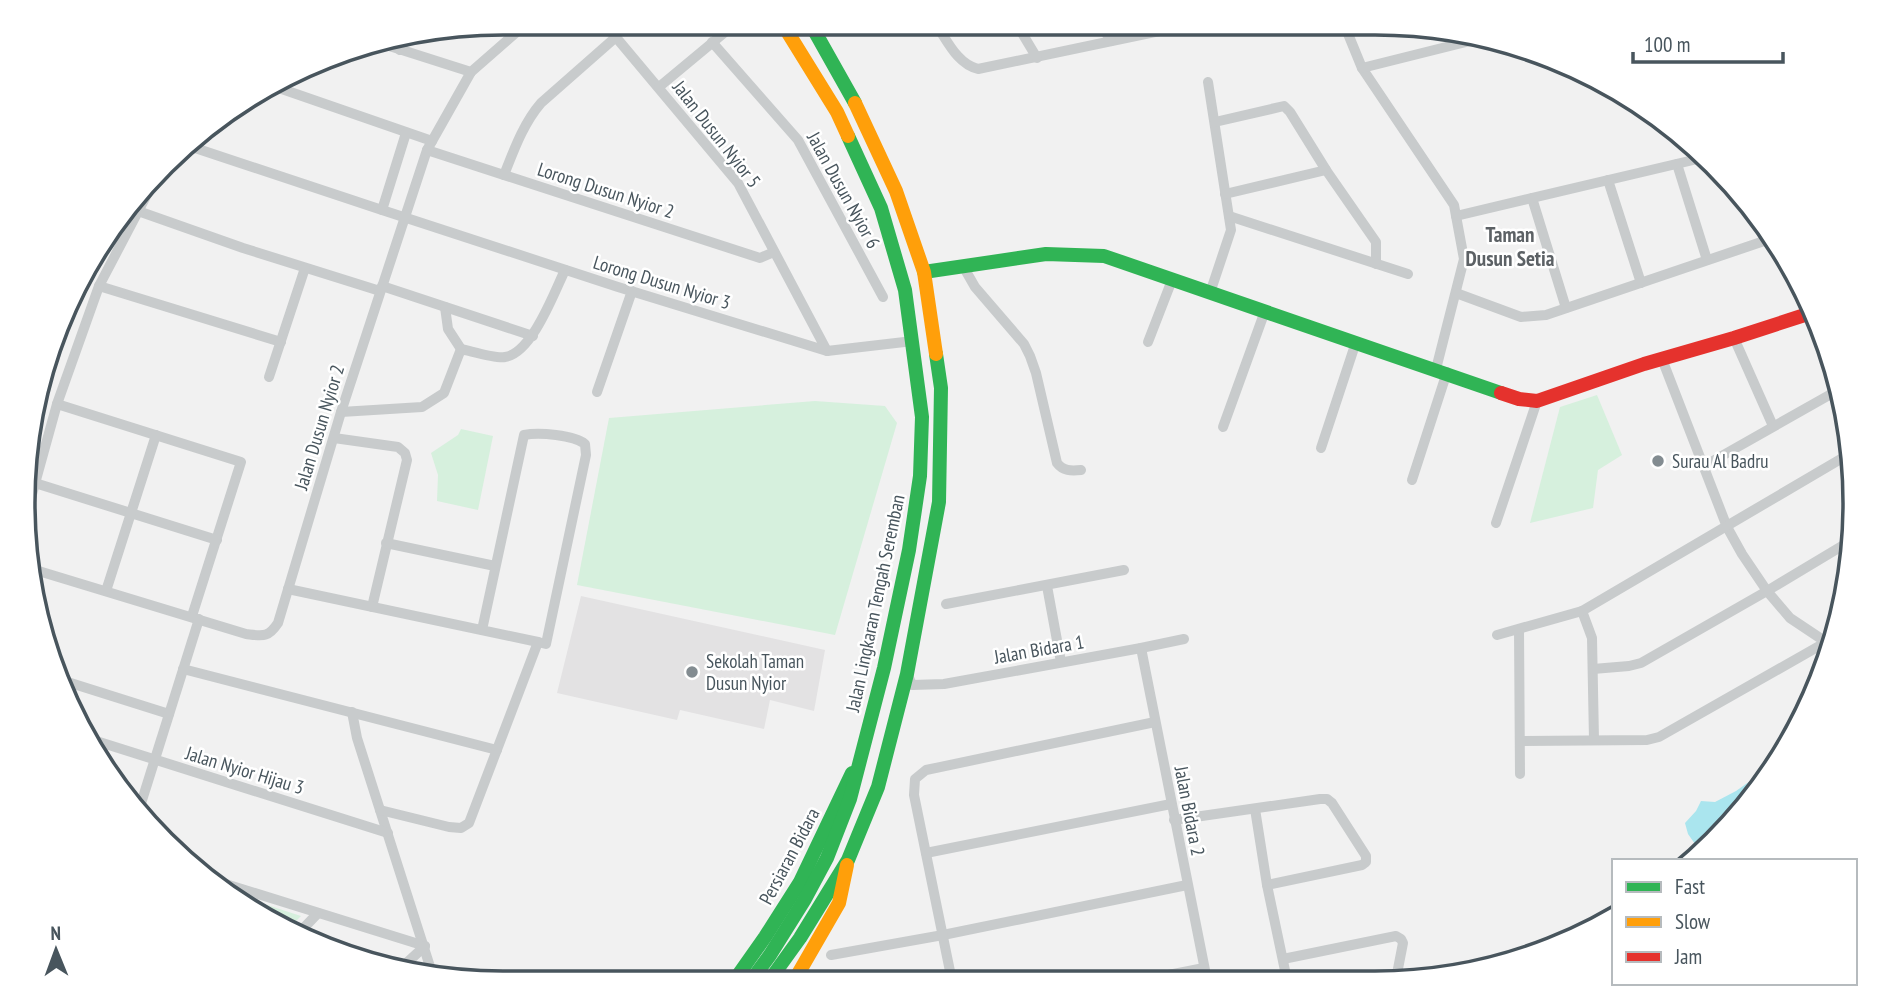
<svg xmlns="http://www.w3.org/2000/svg" width="1878" height="1006" font-family="'PT Sans Narrow',sans-serif">
<style>
.education{fill:#e3e2e3}
.green{fill:#d6f0dd}
.water{fill:#aae5ee}
.lines{fill:none;stroke-linecap:round;stroke-linejoin:round}
.street{stroke:#c8cbcc;stroke-width:10}
.fast{stroke:#30b455;stroke-width:14}
.slow{stroke:#ff9f0a;stroke-width:14}
.jam{stroke:#e5322d;stroke-width:14}
.poi-dot{fill:#838c91;stroke:#fff;stroke-width:2.5}
.labels{text-anchor:middle;dominant-baseline:central;stroke-width:5;stroke-linejoin:round;paint-order:stroke}
.street-label{font-size:19px;fill:#48555d;stroke:#fff}
.poi-label{font-size:19px;fill:#48555d;stroke:#fff;text-anchor:start}
.neighbourhood-label{font-size:21px;font-weight:bold;fill:#5c6165;stroke:#fff}
.rim{fill:none;stroke:#48555d;stroke-width:3.5}
</style>
<rect width="100%" height="100%" fill="#f1f1f1"/>
<path class="education" d="M581,596L825,650L814,711L770,700L764,729L680,710L677,720L557,693Z"/>
<g class="green">
<path d="M1597,395L1622,455L1598,470L1593,508L1530,523L1560,407Z"/>
<path d="M815,401L885,406L897,423L835,635L577,585L609,418Z"/>
<path d="M461,429L493,436L478,510L437,501L438,475L431,453L458,435Z"/>
<path d="M233,894L301,916L288,929L263,919Z"/>
</g>
<path class="water" d="M1777,762L1736,820L1700,851L1688,834L1685,823L1696,811L1701,801L1715,802L1736,791Z"/>
<g class="lines">
<g class="street">
<path d="M604,23L738,183L827,351"/>
<path d="M935,23C947,40 957,64 978,69L1193,24"/>
<path d="M1016,23L1037,58"/>
<path d="M1100,23L1111,41"/>
<path d="M1344,24L1362,68L1454,205L1464,259L1436,369"/>
<path d="M712,42L798,140L883,297"/>
<path d="M380,43L471,72"/>
<path d="M400,50L406,39"/>
<path d="M1362,68L1486,37"/>
<path d="M1208,82L1231,230L1210,293"/>
<path d="M276,87L432,141"/>
<path d="M659,87L736,23"/>
<path d="M1215,122L1284,106L1290,112L1326,170L1376,242V264"/>
<path d="M189,146L382,210L618,287L827,351L913,341"/>
<path d="M427,150L760,258L774,252"/>
<path d="M1677,164L1707,260"/>
<path d="M504,175C514,150 523,124 541,103L616,37"/>
<path d="M1608,180L1641,283"/>
<path d="M1225,194L1326,170"/>
<path d="M1532,198L1566,308"/>
<path d="M382,210L406,133"/>
<path d="M138,211L243,248L380,291"/>
<path d="M1229,216L1408,274"/>
<path d="M1456,216L1706,157"/>
<path d="M963,266L975,287L1024,344L1030,356L1036,373L1057,463C1063,471 1071,471 1081,470"/>
<path d="M99,286L281,342"/>
<path d="M382,286L533,336"/>
<path d="M1456,293L1521,317L1546,315L1773,238"/>
<path d="M445,307L448,329L461,349"/>
<path d="M1807,313L1839,389"/>
<path d="M1734,338L1773,426"/>
<path d="M1148,342L1172,280"/>
<path d="M461,349C471,351 496,359 505,357C532,353 554,293 565,270"/>
<path d="M1662,359L1727,527L1742,554L1767,591L1790,618L1832,646"/>
<path d="M269,377L305,268"/>
<path d="M597,392L632,291"/>
<path d="M57,404L241,462L192,616"/>
<path d="M341,412L422,407L444,393L461,349"/>
<path d="M1223,427L1265,311"/>
<path d="M334,438L398,447L405,453L407,460L372,607"/>
<path d="M1321,448L1356,342"/>
<path d="M1704,466L1840,389"/>
<path d="M1412,480L1447,372"/>
<path d="M35,483L217,540"/>
<path d="M26,516L57,404L99,286L153,183"/>
<path d="M1496,523L1537,401"/>
<path d="M386,543L495,566"/>
<path d="M32,569L246,634C263,636 268,638 278,623L341,412L427,150L471,72L527,23"/>
<path d="M1047,586L1061,662"/>
<path d="M288,589L538,642L546,644L586,455L585,444C574,435 539,432 524,435L482,630"/>
<path d="M106,591L156,435"/>
<path d="M946,604L1124,570"/>
<path d="M1582,611L1592,638L1594,740"/>
<path d="M1519,630L1520,774"/>
<path d="M1497,635L1582,611L1851,453"/>
<path d="M1141,648L1207,980"/>
<path d="M183,669L497,750"/>
<path d="M1593,669L1629,666L1641,663L1767,591L1852,540"/>
<path d="M908,675L912,685L944,684L1141,648L1184,639"/>
<path d="M58,679L169,714"/>
<path d="M352,712L357,738L433,976"/>
<path d="M93,740L388,833"/>
<path d="M1520,741L1647,740L1659,737L1835,637"/>
<path d="M1255,809L1267,885L1287,980"/>
<path d="M380,810L449,827L461,828L469,823L538,642"/>
<path d="M138,813L199,619"/>
<path d="M1174,820L1320,799H1327L1332,803L1366,856V862L1362,865L1267,885"/>
<path d="M926,853L1171,804"/>
<path d="M216,881L425,946"/>
<path d="M298,934L318,913"/>
<path d="M831,955L943,935L1187,885"/>
<path d="M1283,959L1396,936L1401,939L1403,943L1396,979"/>
<path d="M399,970L425,946"/>
<path d="M1143,980L1204,968"/>
<path d="M952,981L914,795L915,779L926,770L1155,722"/>
</g>
<g class="fast">
<path d="M810,23L855,103"/>
<path d="M924,272L1046,254L1104,256L1501,393"/>
<path d="M734,981L765,937L800,882L852,773"/>
<path d="M751,981L770,955L805,899L827,858L850,799L884,668L909,550L920,476L922,417L905,290L881,208L848,136"/>
<path d="M769,981L800,938L848,860L878,787L907,674L939,502L941,388L936,354"/>
</g>
<g class="slow">
<path d="M782,23L837,112L848,136"/>
<path d="M855,103L896,191L924,272L936,354"/>
<path d="M794,981L839,903L847,865"/>
</g>
<path class="jam" d="M1501,393L1519,399L1537,401L1644,364L1734,338L1814,312"/>
</g>
<g class="poi-dot">
<circle cx="1658" cy="461" r="7"/>
<circle cx="692" cy="672" r="7"/>
</g>
<g class="labels">
<g class="street-label">
<text transform="translate(717 134) rotate(52)">Jalan Dusun Nyior 5</text>
<text transform="translate(606 190) rotate(18)">Lorong Dusun Nyior 2</text>
<text transform="translate(844 190) rotate(61)">Jalan Dusun Nyior 6</text>
<text transform="translate(662 282) rotate(17)">Lorong Dusun Nyior 3</text>
<text transform="translate(319 427) rotate(-73)">Jalan Dusun Nyior 2</text>
<text transform="translate(875 603) rotate(-78)">Jalan Lingkaran Tengah Seremban</text>
<text transform="translate(1039 649) rotate(-10)">Jalan Bidara 1</text>
<text transform="translate(245 770) rotate(17)">Jalan Nyior Hijau 3</text>
<text transform="translate(1190 811) rotate(79)">Jalan Bidara 2</text>
<text transform="translate(789 856) rotate(-62)">Persiaran Bidara</text>
</g>
<g class="poi-label">
<text x="1672" y="461">Surau Al Badru</text>
<text x="706" y="661">Sekolah Taman<tspan x="706" dy="22">Dusun Nyior</tspan></text>
</g>
<g class="neighbourhood-label">
<text x="1510" y="234">Taman<tspan x="1510" dy="24">Dusun Setia</tspan></text>
</g>
</g>
<path d="M0 0H1878V1006H0ZM503 35H1375A468 468 0 0 1 1843 503V503A468 468 0 0 1 1375 971H503A468 468 0 0 1 35 503V503A468 468 0 0 1 503 35Z" fill="#fff" fill-rule="evenodd"/>
<path class="rim" d="M503 35H1375A468 468 0 0 1 1843 503V503A468 468 0 0 1 1375 971H503A468 468 0 0 1 35 503V503A468 468 0 0 1 503 35Z"/>
<rect x="1612" y="859" width="245" height="126" fill="#ffffff" stroke="#b6bbbe" stroke-width="2"/>
<rect x="1626" y="882" width="35" height="10" fill="#30b455" stroke="#b6bbbe" stroke-width="2"/>
<text x="1675" y="894" font-size="21" fill="#48555d">Fast</text>
<rect x="1626" y="917" width="35" height="10" fill="#ff9f0a" stroke="#b6bbbe" stroke-width="2"/>
<text x="1675" y="929" font-size="21" fill="#48555d">Slow</text>
<rect x="1626" y="952" width="35" height="10" fill="#e5322d" stroke="#b6bbbe" stroke-width="2"/>
<text x="1675" y="964" font-size="21" fill="#48555d">Jam</text>
<g transform="translate(56 950) rotate(359)" stroke="#ffffff" stroke-width="5" paint-order="stroke">
<path d="M0-5L12 26L0 18L-12 26Z" fill="#48555d"/>
<text y="-10" font-size="19" font-weight="bold" text-anchor="middle" fill="#48555d">N</text>
</g>
<path d="M1633 52v10h150v-10" fill="none" stroke="#48555d" stroke-width="3.5"/>
<text x="1644" y="52" font-size="21" fill="#48555d" stroke="#ffffff" stroke-width="5" paint-order="stroke">100 m</text>
</svg>
